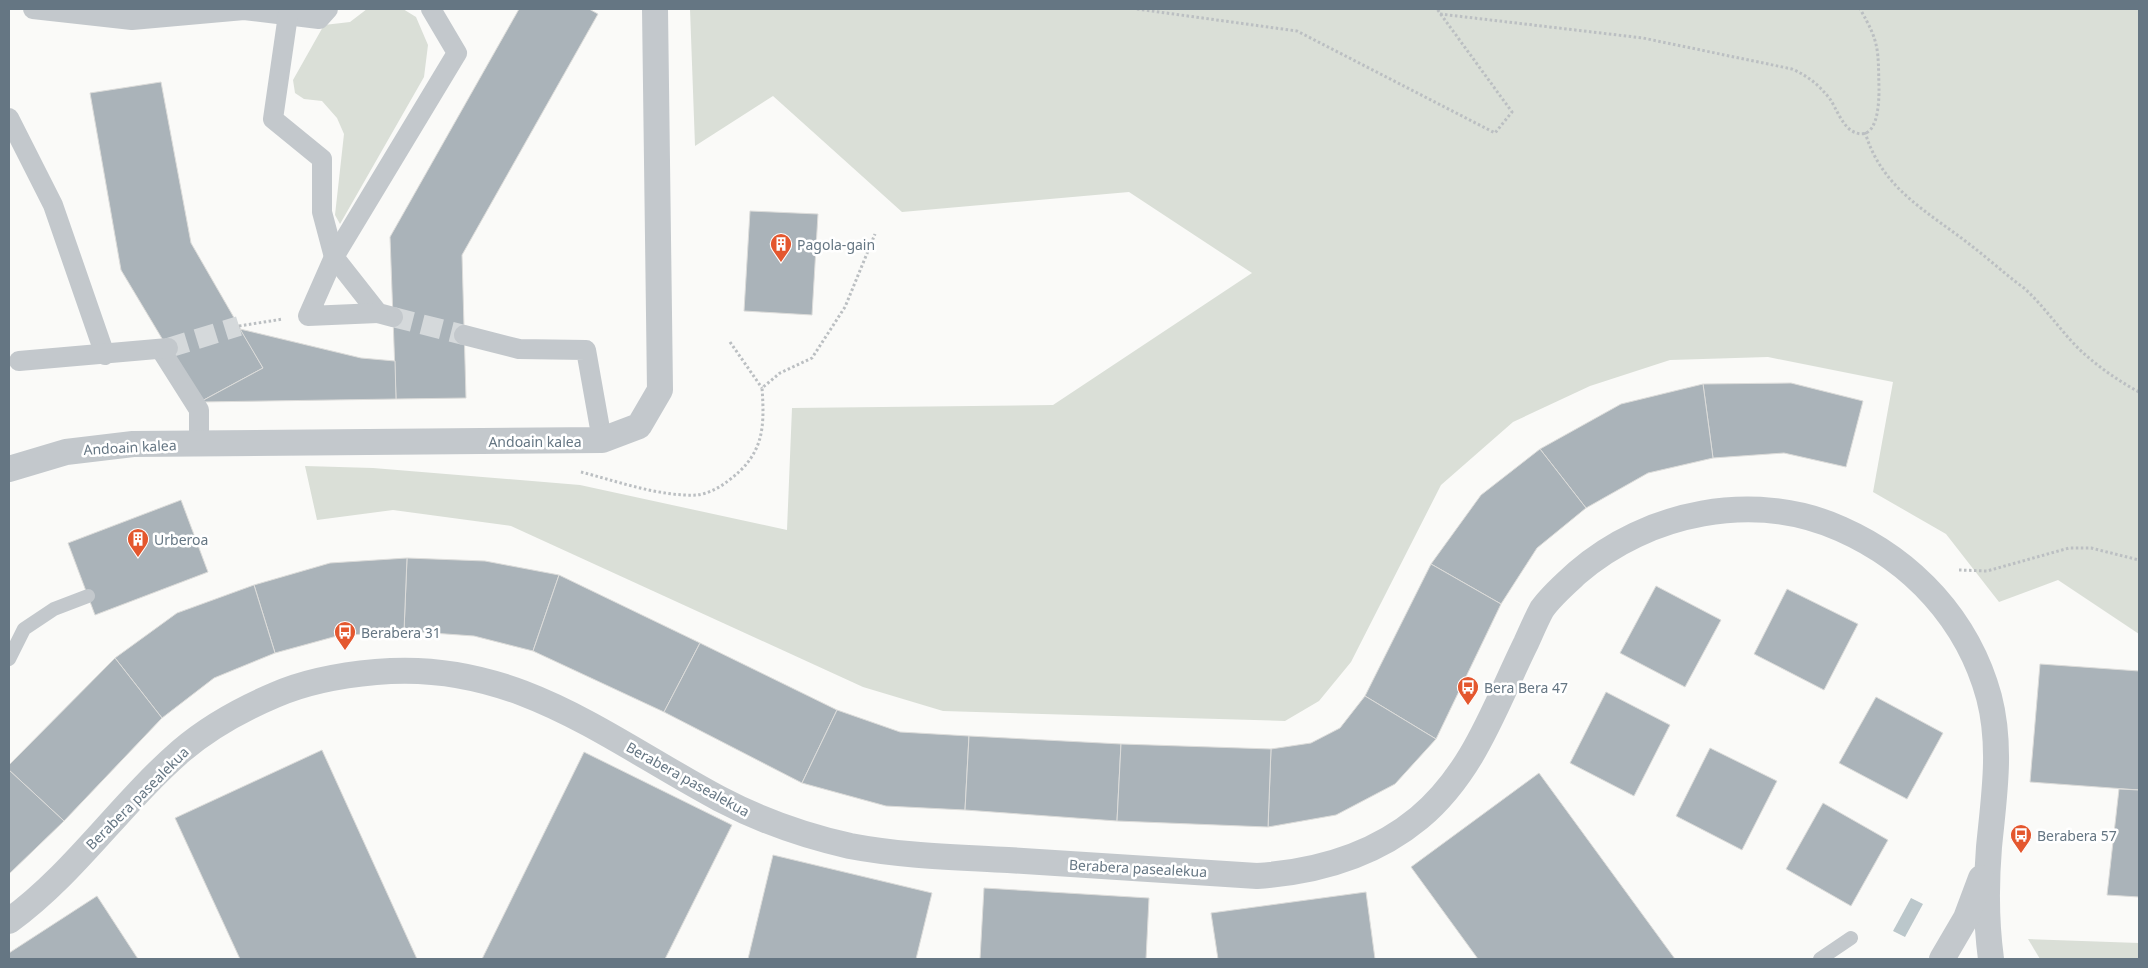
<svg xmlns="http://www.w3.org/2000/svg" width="2148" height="968" font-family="'Noto Sans',sans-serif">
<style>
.green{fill:#dadfd7}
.water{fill:#bbc7cb}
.building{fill:#aab3b9;stroke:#dcdcda}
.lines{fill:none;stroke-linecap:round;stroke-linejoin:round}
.pedestrian-tunnel{stroke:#d5d9db;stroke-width:20;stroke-dasharray:20 10;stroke-linecap:butt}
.path{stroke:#bbbfc2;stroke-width:3;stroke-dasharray:2.5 2.5;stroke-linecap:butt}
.service{stroke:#c3c8cc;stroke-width:14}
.pedestrian{stroke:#c3c8cc;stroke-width:20}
.minor{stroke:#c3c8cc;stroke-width:26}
.labels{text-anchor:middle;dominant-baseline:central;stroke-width:5;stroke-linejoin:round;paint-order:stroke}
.poi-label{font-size:14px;fill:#657683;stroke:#fff;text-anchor:start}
.street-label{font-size:14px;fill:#657683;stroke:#fff}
</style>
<rect width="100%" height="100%" fill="#fafaf8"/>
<g class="green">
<path d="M367,9H403L416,17L428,45L424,77L340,224L335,215L344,134L337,118L322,101L304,99L295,93L293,80L324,25L350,22Z"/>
<path d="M690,9H2139V634L2058,580L1999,602L1946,534L1873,492L1893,382L1768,357L1670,360L1590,386L1513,422L1441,485L1351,662L1319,701L1285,721L943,711L863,687L511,526L393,510L317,520L305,466L373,468L580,485L787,530L792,408L1053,405L1252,273L1129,192L902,212L773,96L695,146Z"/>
<path d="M2028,939L2139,943V959H2040Z"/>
</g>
<path class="water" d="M1911,898L1923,904L1905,937L1893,931Z"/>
<g class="building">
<path d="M519,9H589L598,14L462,255L466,398L396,399L390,237Z"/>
<path d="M161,82L191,243L263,368L200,402L121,270L90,93Z"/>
<path d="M750,211L818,214L812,315L744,311Z"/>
<path d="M240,329L361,358L395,361L396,399L200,402L263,368Z"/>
<path d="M1791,383L1863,401L1846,467L1784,453L1713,458L1703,384Z"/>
<path d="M1703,384L1713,458L1648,473L1586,508L1540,449L1621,404Z"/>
<path d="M1540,449L1586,508L1537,548L1501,604L1431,564L1481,495Z"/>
<path d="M181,500L208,572L95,615L68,543Z"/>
<path d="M407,558L485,561L559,575L533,651L474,636L404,631Z"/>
<path d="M407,558L404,631L337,636L275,653L254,585L330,563Z"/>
<path d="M1431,564L1501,604L1436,739L1365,696Z"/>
<path d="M559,575L700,643L664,712L533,651Z"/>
<path d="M254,585L275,653L214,678L162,718L115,658L177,613Z"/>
<path d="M1656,586L1721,620L1685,687L1620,653Z"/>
<path d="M1787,589L1858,624L1824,690L1754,654Z"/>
<path d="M700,643L837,710L802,783L664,712Z"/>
<path d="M115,658L162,718L64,821L9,770V765Z"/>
<path d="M2040,664L2139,671V790L2030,782Z"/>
<path d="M1606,692L1670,725L1634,796L1570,763Z"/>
<path d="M1365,696L1436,739L1395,784L1336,815L1268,827L1271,749L1311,743L1340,728Z"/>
<path d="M1876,697L1943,733L1907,799L1839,763Z"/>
<path d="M837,710L900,732L969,736L965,810L886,806L802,783Z"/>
<path d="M969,736L1121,744L1117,821L965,810Z"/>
<path d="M1121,744L1271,749L1268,827L1117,821Z"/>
<path d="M1710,748L1777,781L1742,850L1676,816Z"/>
<path d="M322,750L417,959H240L175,818Z"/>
<path d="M584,752L732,825L665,959H482Z"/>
<path d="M9,770L64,821L9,874Z"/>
<path d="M1539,773L1675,959H1478L1411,867Z"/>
<path d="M2119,789L2139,790V897L2107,895Z"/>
<path d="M1823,803L1888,840L1851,906L1786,869Z"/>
<path d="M773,855L932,893L916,959H748Z"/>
<path d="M984,888L1149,898L1146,959H980Z"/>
<path d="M1366,892L1375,959H1218L1211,913Z"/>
<path d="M97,896L138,959H9V953Z"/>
</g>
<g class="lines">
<g class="pedestrian-tunnel">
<path d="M393,317L464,335"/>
<path d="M168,348L239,326"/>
</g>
<g class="path">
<path d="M1137,9L1297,31L1495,133L1512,112L1437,9"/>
<path d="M1440,14L1643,38L1792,69C1808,76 1819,85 1830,99C1836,108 1842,125 1852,131C1878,145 1879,103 1879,89C1878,50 1880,43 1860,9"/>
<path d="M1865,132C1882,190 1929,212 1973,247C1990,260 2006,275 2024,288C2044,306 2059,329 2079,349C2097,366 2117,380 2139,392"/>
<path d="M239,326L283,319"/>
<path d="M730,342L762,388"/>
<path d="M581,472C616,481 661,497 697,495C707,494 719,488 728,481C763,455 765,430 762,388L780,373L812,358L845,307L875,234"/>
<path d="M1959,570L1987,571L2069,548H2091L2139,560"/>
</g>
<g class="service">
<path d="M9,659L24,629L54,609L88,596"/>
<path d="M1820,959L1851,938"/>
</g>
<g class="pedestrian">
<path d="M33,9L132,20L244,10L319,19L328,9"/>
<path d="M288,15L273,119L322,159V212L334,257L378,313L393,317"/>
<path d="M9,118L53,205L105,355"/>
<path d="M378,313L308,316L334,257L457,53L431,9"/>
<path d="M464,335L519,349L586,350L602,440"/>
<path d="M161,350L199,410V444"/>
<path d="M19,361L168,348"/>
</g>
<g class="minor">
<path d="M9,469L66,452L133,444L602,440L639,426L660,390L655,9"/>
<path d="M9,921C74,874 120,804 181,751C209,727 242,709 275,695C307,681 342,675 376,672C514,659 606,738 720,799C760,820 805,836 850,846C902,856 956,857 1008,860C1091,866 1174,871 1257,876C1316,872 1372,857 1419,818C1474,772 1495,706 1526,643C1531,632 1536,620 1542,609C1551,596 1565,584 1577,573C1647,512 1754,490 1841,529C1913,561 1968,620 1989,697C2002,747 1994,796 1989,847C1986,884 1986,922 1991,959"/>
<path d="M1942,959L1966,918L1981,878"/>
</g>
</g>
<defs>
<g id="building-pin" transform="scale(1.125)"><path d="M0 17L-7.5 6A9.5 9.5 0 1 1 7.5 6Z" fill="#e4572e" stroke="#fff"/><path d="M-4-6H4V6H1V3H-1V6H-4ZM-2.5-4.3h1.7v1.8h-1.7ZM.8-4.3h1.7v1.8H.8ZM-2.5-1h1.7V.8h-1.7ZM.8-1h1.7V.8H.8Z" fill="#fff"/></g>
<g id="bus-pin" transform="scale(1.125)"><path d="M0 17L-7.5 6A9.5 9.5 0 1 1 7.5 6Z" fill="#e4572e" stroke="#fff"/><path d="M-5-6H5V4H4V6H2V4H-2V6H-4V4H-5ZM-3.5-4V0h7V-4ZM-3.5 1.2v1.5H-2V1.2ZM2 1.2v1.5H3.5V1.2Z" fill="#fff"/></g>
</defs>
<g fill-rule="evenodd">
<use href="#building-pin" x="781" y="244"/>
<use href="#building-pin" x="138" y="539"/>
<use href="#bus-pin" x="345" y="632"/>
<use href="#bus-pin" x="1468" y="687"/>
<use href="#bus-pin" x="2021" y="835"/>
</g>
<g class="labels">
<g class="poi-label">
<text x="797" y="244">Pagola-gain</text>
<text x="154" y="539">Urberoa</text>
<text x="361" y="632">Berabera 31</text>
<text x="1484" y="687">Bera Bera 47</text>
<text x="2037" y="835">Berabera 57</text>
</g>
<g class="street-label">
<text x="535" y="441">Andoain kalea</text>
<text transform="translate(130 447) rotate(-3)">Andoain kalea</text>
<text transform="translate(688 779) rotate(29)">Berabera pasealekua</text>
<text transform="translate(137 798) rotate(-45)">Berabera pasealekua</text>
<text transform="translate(1138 868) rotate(3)">Berabera pasealekua</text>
</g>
</g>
<rect width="2148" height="968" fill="none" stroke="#657683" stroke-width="20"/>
</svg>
